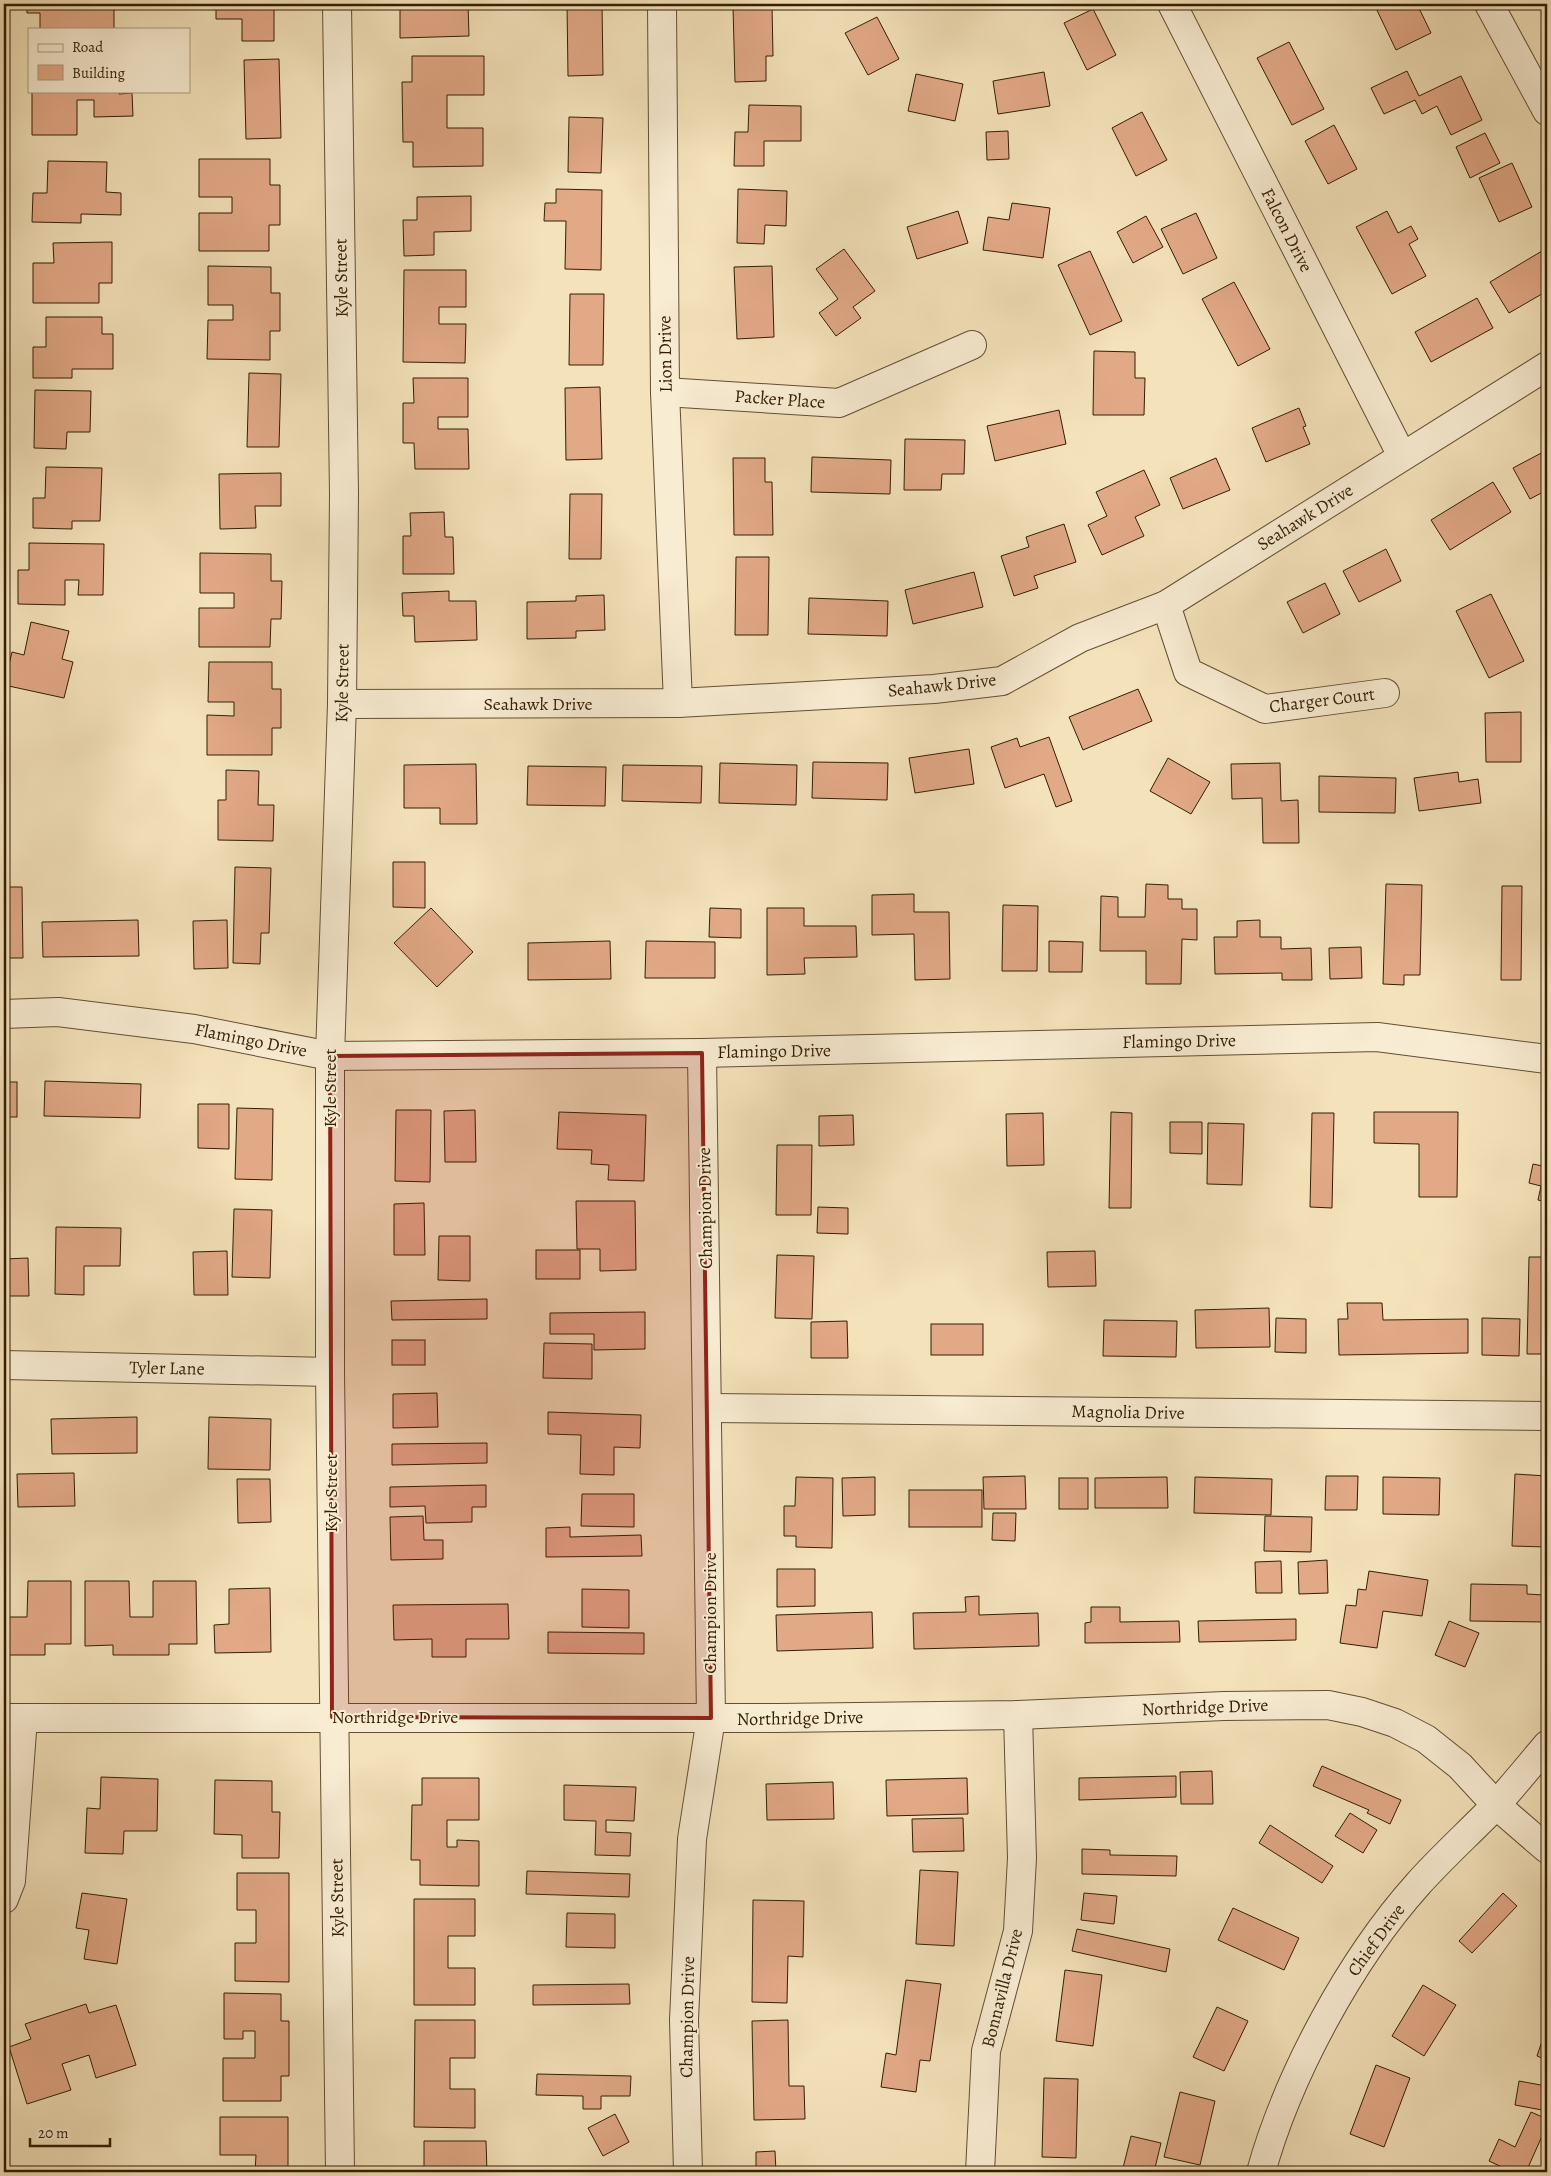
<svg xmlns="http://www.w3.org/2000/svg" width="1551" height="2176" font-family="Alegreya,serif">
<style>
.building{fill:#e2a987;stroke:#331e03}
.lines{fill:none;stroke-linecap:round;stroke-linejoin:round}
.street-casing{stroke:#634f31;stroke-width:30}
.street{stroke:#f8ecd2;stroke-width:28}
.marked{fill:#8f2418;fill-opacity:0.2;stroke:#8f2418;stroke-width:4;stroke-linejoin:round}
.labels{text-anchor:middle;dominant-baseline:central;stroke-width:4;stroke-linejoin:round;paint-order:stroke}
.street-label{font-size:18px;fill:#331e03;stroke:#f8ecd2}
</style>
<rect width="100%" height="100%" fill="#f4e2ba"/>
<filter id="stains"><feTurbulence type="fractalNoise" baseFrequency=".004" numOctaves="4"/><feColorMatrix values="0 0 0 0 .2 0 0 0 0 .09 0 0 0 0 .02 0 0 0 .5 -.17"/></filter>
<radialGradient id="worn" r=".72"><stop offset=".6" stop-color="#630" stop-opacity="0"/><stop offset="1" stop-color="#630" stop-opacity=".3"/></radialGradient>
<g class="building">
<path d="M27,4H114V29H40V13H27Z"/>
<path d="M199,4H274V41H242V19H216V8H199Z"/>
<path d="M400,4H468L469,36L400,38Z"/>
<path d="M567,4H602L603,75L568,76Z"/>
<path d="M1374,4H1417L1431,33L1396,50Z"/>
<path d="M772,6L773,56H766V81L735,82L733,7Z"/>
<path d="M1093,9L1116,55L1087,70L1064,23Z"/>
<path d="M877,17L899,59L868,75L845,33Z"/>
<path d="M1289,42L1324,109L1292,125L1257,58Z"/>
<path d="M412,56H484V95H447V128H483V166L413,167V142H403L402,82H412Z"/>
<path d="M279,59L281,138L246,139L244,60Z"/>
<path d="M1407,71L1419,96L1461,76L1482,120L1451,135L1437,106L1422,114L1415,100L1384,114L1371,88Z"/>
<path d="M1044,72L1050,106L998,114L993,81Z"/>
<path d="M916,74L963,84L955,121L908,111Z"/>
<path d="M119,91V94L132,93L133,116L94,117V100H77V135H32V92Z"/>
<path d="M749,105L801,106V141H764V166H734L735,132H748Z"/>
<path d="M1142,112L1167,160L1136,176L1112,128Z"/>
<path d="M569,117L603,118L601,173L568,172Z"/>
<path d="M1334,125L1357,169L1328,184L1305,141Z"/>
<path d="M1008,131L1009,159L987,160L986,132Z"/>
<path d="M1485,133L1500,163L1470,178L1456,147Z"/>
<path d="M199,159H270V185H280V225H269V251H199V213H232V197H199Z"/>
<path d="M48,161L107,162L106,192L121,193V215L81,214V223L32,222L33,193H47Z"/>
<path d="M1512,163L1532,207L1499,222L1479,178Z"/>
<path d="M556,189L602,190L601,270L565,269L566,221H544L545,203H556Z"/>
<path d="M738,189L787,191L786,226L765,225L764,244L737,243Z"/>
<path d="M471,196V231L434,232V255L404,256L403,220H417V197Z"/>
<path d="M1012,203L1050,208L1043,258L983,250L988,217L1009,220Z"/>
<path d="M958,211L968,243L917,259L907,227Z"/>
<path d="M1387,211L1398,233L1411,226L1418,239L1409,244L1426,276L1392,294L1356,227Z"/>
<path d="M1196,213L1217,258L1183,274L1161,229Z"/>
<path d="M1146,216L1163,247L1133,263L1117,232Z"/>
<path d="M112,242V283H99V303H33V263H54L53,243Z"/>
<path d="M1547,248V291L1509,313L1490,282Z"/>
<path d="M844,249L875,291L853,307L861,318L836,336L819,313L838,299L816,269Z"/>
<path d="M1090,251L1122,321L1090,335L1058,265Z"/>
<path d="M208,266L271,267V293H280V331H270V360L207,359L208,320H233V305H208Z"/>
<path d="M772,266L774,337L737,339L734,267Z"/>
<path d="M404,270H466V307H439V324H466L465,363L403,362Z"/>
<path d="M1234,282L1270,349L1238,366L1202,299Z"/>
<path d="M570,294H604L603,365H569Z"/>
<path d="M1477,298L1493,328L1431,362L1415,332Z"/>
<path d="M46,317H102V334H113V369H72V378H33V347H46Z"/>
<path d="M1094,351L1135,352V378H1145L1144,415H1093Z"/>
<path d="M249,373L281,374L279,447H247Z"/>
<path d="M413,378H468V417H438V429H468L469,469H415L414,443H403V403H414Z"/>
<path d="M600,387L602,459L566,460L565,388Z"/>
<path d="M35,390L91,391L90,432H67L66,449L34,448Z"/>
<path d="M1299,408L1306,426L1303,427L1310,444L1266,462L1252,428Z"/>
<path d="M1059,410L1066,444L995,461L987,426Z"/>
<path d="M905,439L965,440L964,474H942L941,490H904Z"/>
<path d="M1547,450V490L1530,499L1513,468Z"/>
<path d="M812,457L891,460L890,494L811,492Z"/>
<path d="M733,458H765V482H772L773,535H734Z"/>
<path d="M1216,458L1230,490L1183,509L1170,478Z"/>
<path d="M46,467L102,468L100,521H72V529L33,528V498H45Z"/>
<path d="M1144,470L1160,505L1135,517L1144,536L1102,555L1088,525L1107,516L1096,492Z"/>
<path d="M281,473V506H255L256,528L220,529L219,474Z"/>
<path d="M1493,482L1511,512L1450,550L1431,520Z"/>
<path d="M570,494H602L601,559H569Z"/>
<path d="M444,512L445,537H453L454,574H403V536H411L410,513Z"/>
<path d="M1064,524L1076,562L1034,576L1038,588L1014,596L1001,556L1029,547L1026,537Z"/>
<path d="M29,543L104,544L103,595H78L79,580H65V605L18,604V570H29Z"/>
<path d="M1386,549L1401,581L1359,602L1343,571Z"/>
<path d="M200,553L271,554V581H282L281,619H271L270,647H199V608H234V593H200Z"/>
<path d="M736,557H769L768,635H735Z"/>
<path d="M974,572L983,607L913,624L905,590Z"/>
<path d="M1325,583L1340,614L1303,633L1287,602Z"/>
<path d="M449,591V601H476L477,640L415,642L414,616H403L402,593Z"/>
<path d="M1491,594L1524,661L1489,678L1456,611Z"/>
<path d="M604,595L605,630L576,631V638L527,639V602L576,601V596Z"/>
<path d="M809,598L888,601L887,636L808,634Z"/>
<path d="M31,622L69,631L62,659L73,662L64,698L4,685L12,652L24,655Z"/>
<path d="M209,662H272V689H281V728H272V755H207V715L234,716V702H208Z"/>
<path d="M1138,689L1152,721L1083,750L1069,717Z"/>
<path d="M1521,712V762H1486L1485,713Z"/>
<path d="M1049,737L1072,801L1056,807L1044,774L1005,788L991,747L1017,738L1020,747Z"/>
<path d="M969,749L974,784L915,793L909,758Z"/>
<path d="M1168,758L1210,782L1191,814L1150,791Z"/>
<path d="M813,762L888,763L887,800L812,798Z"/>
<path d="M720,763L797,765L796,805L719,803Z"/>
<path d="M1280,763L1281,801L1298,800L1299,843H1263L1262,798L1232,799L1231,764Z"/>
<path d="M476,764L477,824H440V808H404V765Z"/>
<path d="M623,765L702,766L701,803L622,801Z"/>
<path d="M528,766L606,767L605,806L527,805Z"/>
<path d="M226,770L259,771L258,805H274L273,841L218,840V800H226Z"/>
<path d="M1458,772L1459,782L1478,779L1481,803L1419,811L1414,778Z"/>
<path d="M1319,776L1396,778L1395,813L1319,812Z"/>
<path d="M393,862H425V908L393,907Z"/>
<path d="M235,867L271,868L269,933H261L260,964L233,963Z"/>
<path d="M1146,884L1168,885V899H1182V909H1197V940L1182,939L1181,984H1146V951H1100L1101,896L1118,897V917H1145Z"/>
<path d="M1386,884L1422,885L1420,975H1404V985L1383,984Z"/>
<path d="M1502,886H1522L1521,980H1501Z"/>
<path d="M4,887H22L23,958H4Z"/>
<path d="M914,894V912H949L950,979L915,980L914,934L872,935V895Z"/>
<path d="M1003,905L1038,906L1037,971H1002Z"/>
<path d="M431,908L473,952L437,987L394,943Z"/>
<path d="M710,908L741,909V938L709,937Z"/>
<path d="M767,908H804V926H856L857,957L804,958L805,974L767,975Z"/>
<path d="M138,920L139,956L43,957L42,922Z"/>
<path d="M227,920L228,968L194,969L193,921Z"/>
<path d="M1260,920V937H1281V949L1311,948L1312,980H1282V973L1215,974L1214,937H1237V921Z"/>
<path d="M610,941L611,979L528,980V943Z"/>
<path d="M646,941L715,942V978H645Z"/>
<path d="M1049,941L1083,942L1082,972H1049Z"/>
<path d="M1361,947L1362,978L1330,979L1329,948Z"/>
<path d="M45,1081L141,1084L140,1118L44,1116Z"/>
<rect x="4" y="1082" width="13" height="35"/>
<path d="M198,1104H229V1149L198,1148Z"/>
<path d="M237,1108L273,1109L272,1180L235,1179Z"/>
<path d="M396,1110H431L430,1182L395,1181Z"/>
<path d="M475,1110L476,1162H445L444,1111Z"/>
<path d="M559,1112L646,1115L644,1181L608,1180L609,1165L591,1164L592,1150L557,1149Z"/>
<path d="M1111,1112L1132,1113L1131,1208H1109Z"/>
<path d="M1374,1112H1458L1457,1197H1419V1144L1374,1143Z"/>
<path d="M1043,1113L1044,1165L1007,1166L1006,1114Z"/>
<path d="M1312,1113H1334L1332,1208L1310,1207Z"/>
<path d="M853,1115L854,1145L819,1146V1116Z"/>
<path d="M1170,1122H1202V1154L1170,1153Z"/>
<path d="M1208,1123L1244,1124L1242,1185L1207,1184Z"/>
<path d="M777,1145H812L811,1215H776Z"/>
<path d="M1533,1164L1547,1167V1202L1538,1200L1541,1186L1529,1183Z"/>
<path d="M576,1201H635L636,1270L600,1271V1249H577Z"/>
<path d="M424,1203L425,1255H394V1204Z"/>
<path d="M818,1207L848,1208V1234L817,1233Z"/>
<path d="M234,1209L272,1210L270,1278L232,1277Z"/>
<path d="M56,1227L121,1228L120,1266H84V1295L55,1294Z"/>
<path d="M439,1236H470V1281L438,1280Z"/>
<rect x="536" y="1250" width="44" height="29"/>
<path d="M227,1251L228,1295H194L193,1252Z"/>
<path d="M1095,1251L1096,1286L1048,1287L1047,1252Z"/>
<path d="M777,1255L814,1256L812,1319L775,1318Z"/>
<path d="M1529,1257H1547V1354H1527Z"/>
<path d="M28,1258L29,1296H4V1259Z"/>
<path d="M487,1299V1319L392,1320L391,1301Z"/>
<path d="M1347,1303H1382L1383,1320L1468,1319V1353L1339,1355L1338,1319H1348Z"/>
<path d="M1269,1308L1270,1347L1196,1348L1195,1310Z"/>
<path d="M645,1312V1349L594,1350V1334H550V1313Z"/>
<path d="M1276,1318L1306,1319V1353L1275,1352Z"/>
<path d="M1482,1318L1520,1319L1519,1356L1482,1355Z"/>
<path d="M1104,1320L1177,1321L1176,1357L1103,1356Z"/>
<path d="M847,1321L848,1358H811V1322Z"/>
<rect x="931" y="1324" width="52" height="31"/>
<rect x="392" y="1340" width="33" height="25"/>
<path d="M544,1343L592,1344V1379L543,1378Z"/>
<path d="M437,1393L438,1427L393,1428V1394Z"/>
<path d="M548,1412L641,1415L640,1448L614,1447V1475L580,1474L581,1435L548,1434Z"/>
<path d="M137,1417V1453L52,1454L51,1419Z"/>
<path d="M209,1417L271,1419L270,1470L208,1469Z"/>
<path d="M487,1443V1463L392,1465V1444Z"/>
<path d="M74,1473L75,1506L18,1507L17,1474Z"/>
<path d="M1515,1474L1547,1476V1547L1512,1546Z"/>
<path d="M1025,1476L1026,1509H984L983,1477Z"/>
<path d="M1326,1476H1358L1357,1510H1325Z"/>
<path d="M796,1477L833,1478L832,1548L796,1547V1536H784V1506H795Z"/>
<path d="M875,1477V1515L843,1516L842,1478Z"/>
<path d="M1167,1477L1168,1508H1095V1478Z"/>
<path d="M1195,1477L1272,1479L1271,1515L1194,1513Z"/>
<path d="M1383,1477L1440,1478L1439,1515L1383,1514Z"/>
<rect x="1059" y="1478" width="29" height="31"/>
<path d="M237,1479H270L271,1522L238,1523Z"/>
<path d="M486,1485V1507H472V1522L426,1523L425,1506L390,1507V1487Z"/>
<rect x="909" y="1490" width="73" height="37"/>
<path d="M582,1494H634V1527L581,1526Z"/>
<path d="M993,1513H1016L1015,1541L992,1540Z"/>
<path d="M423,1516L424,1540H443V1559L391,1560L390,1517Z"/>
<path d="M1265,1516L1312,1517L1311,1552L1264,1551Z"/>
<path d="M570,1527V1537L641,1535L642,1556L546,1557V1528Z"/>
<path d="M1327,1560L1328,1593L1299,1594L1298,1562Z"/>
<path d="M1281,1561L1282,1593H1256L1255,1562Z"/>
<path d="M777,1569H815V1606L777,1607Z"/>
<path d="M1369,1571L1428,1580L1422,1616L1383,1611L1377,1648L1340,1643L1346,1605L1356,1606L1358,1589L1366,1590Z"/>
<path d="M28,1581H71V1644H45V1655H4V1617H27Z"/>
<path d="M85,1581H129L130,1617H153V1581H196L197,1644H169V1655H113V1645L85,1646Z"/>
<path d="M1471,1584L1527,1585V1594L1544,1595V1622L1470,1621Z"/>
<path d="M270,1588L271,1652L215,1653L214,1625L229,1624V1589Z"/>
<path d="M582,1589L629,1590V1628L582,1627Z"/>
<path d="M979,1596V1615L1038,1613L1039,1646L914,1649L913,1613L966,1612L965,1597Z"/>
<path d="M508,1604L509,1639H466V1657H432V1639L394,1640L393,1605Z"/>
<path d="M1091,1607H1120V1622L1179,1621L1180,1642L1085,1643V1623L1091,1622Z"/>
<path d="M872,1612L873,1648L777,1651L776,1615Z"/>
<path d="M1296,1619V1640L1199,1642L1198,1621Z"/>
<path d="M1449,1621L1479,1633L1465,1667L1435,1655Z"/>
<path d="M548,1632L644,1633V1654L548,1653Z"/>
<path d="M1322,1766L1401,1800L1390,1824L1367,1813L1369,1810L1313,1786Z"/>
<path d="M1212,1771L1213,1804H1181L1180,1772Z"/>
<path d="M1176,1776V1797L1079,1800V1778Z"/>
<path d="M101,1777L158,1779L157,1831H124L123,1854L85,1853L87,1808L100,1809Z"/>
<path d="M422,1778H479V1820H447V1847H457V1840L479,1841V1886L420,1885V1860H411L412,1805H422Z"/>
<path d="M967,1778L968,1814L887,1816L886,1780Z"/>
<path d="M215,1780L272,1781V1812H280L279,1858H242V1835L214,1834Z"/>
<path d="M833,1782L834,1819L767,1820L766,1784Z"/>
<path d="M564,1785L636,1787L634,1821L606,1820V1832L631,1833L630,1856L595,1855L596,1821L564,1820Z"/>
<path d="M1350,1813L1377,1830L1363,1853L1335,1836Z"/>
<path d="M963,1818L964,1851L913,1852L912,1819Z"/>
<path d="M1270,1825L1333,1866L1322,1883L1259,1843Z"/>
<path d="M1082,1849L1110,1850V1855L1177,1856L1176,1876L1082,1874Z"/>
<path d="M920,1870L958,1872L954,1946L916,1944Z"/>
<path d="M527,1871L630,1874L629,1897L526,1894Z"/>
<path d="M237,1873H289V1982L235,1981V1943H256V1910H237Z"/>
<path d="M82,1893L127,1899L117,1964L84,1959L89,1930L76,1928Z"/>
<path d="M1084,1893L1117,1896L1114,1924L1081,1920Z"/>
<path d="M1503,1893L1517,1906L1472,1953L1459,1941Z"/>
<path d="M414,1899H475V1936H448V1968H475V2005H414Z"/>
<path d="M753,1900L804,1901L803,1957L788,1956L787,2003L752,2002Z"/>
<path d="M1233,1908L1299,1938L1284,1970L1218,1940Z"/>
<path d="M567,1913L615,1914V1948L566,1947Z"/>
<path d="M1077,1929L1170,1949L1166,1972L1072,1951Z"/>
<path d="M1065,1970L1102,1975L1093,2046L1056,2041Z"/>
<path d="M906,1980L941,1984L930,2061L920,2060L916,2092L881,2087L886,2053L896,2055Z"/>
<path d="M629,1984L630,2004L533,2005V1985Z"/>
<path d="M1423,1985L1456,2005L1424,2056L1392,2036Z"/>
<path d="M224,1993L281,1994V2021H289V2076H281V2101H223V2058H255V2031H243V2039H224Z"/>
<path d="M86,2004L89,2013L116,2005L136,2065L96,2078L89,2055L62,2064L71,2090L27,2104L9,2047L31,2039L25,2024Z"/>
<path d="M1217,2007L1248,2021L1224,2071L1193,2057Z"/>
<path d="M415,2020H475V2058H450V2089H475V2128L414,2127Z"/>
<path d="M788,2020L789,2086H804L805,2119L754,2120L752,2021Z"/>
<path d="M1547,2026V2060L1537,2056Z"/>
<path d="M1376,2065L1410,2078L1384,2147L1350,2134Z"/>
<path d="M537,2074L631,2076L630,2096H601V2109H583V2096L536,2095Z"/>
<path d="M1044,2078L1078,2079L1076,2158L1042,2157Z"/>
<path d="M1519,2081L1546,2086L1542,2110L1515,2105Z"/>
<path d="M1180,2092L1215,2101L1200,2165L1164,2157Z"/>
<path d="M1531,2112L1547,2119V2125L1526,2172H1503L1504,2168L1489,2161L1499,2139L1515,2147Z"/>
<path d="M615,2114L629,2142L603,2156L588,2128Z"/>
<path d="M220,2117H288V2172H255L256,2155H220Z"/>
<path d="M1131,2136L1161,2143L1154,2172L1123,2168Z"/>
<path d="M424,2141H486L487,2172H411V2169H424Z"/>
<path d="M775,2151L776,2172H756V2152Z"/>
<rect x="19" y="2169" width="43" height="3"/>
<rect x="76" y="2169" width="44" height="3"/>
<rect x="139" y="2169" width="43" height="3"/>
</g>
<g class="lines">
<g class="street-casing">
<g id="street">
<path d="M337,4L344,494L342,704L330,1056V1372L340,2172"/>
<path d="M662,4L665,392L678,703"/>
<path d="M1172,4L1402,456"/>
<path d="M1489,4L1547,111"/>
<path d="M665,392L839,403L972,345"/>
<path d="M1166,605L1188,672L1265,709L1385,693"/>
<path d="M342,704L678,703L934,689L1002,681L1080,638L1166,605L1547,366"/>
<path d="M4,1014L58,1012L194,1029L330,1056L702,1053L1377,1037L1547,1059"/>
<path d="M4,1365L330,1372"/>
<path d="M709,1408L1547,1416"/>
<path d="M4,1718H777L1018,1715L1224,1706L1328,1705L1362,1712L1395,1723L1426,1739L1460,1766L1496,1805L1547,1849"/>
<path d="M4,1899L11,1881L23,1718"/>
<path d="M688,2172L684,2020L692,1839L711,1718L702,1053"/>
<path d="M980,2172L986,2051L1018,1931L1022,1858L1018,1715"/>
<path d="M1261,2172C1288,2075 1350,1960 1418,1884C1442,1857 1470,1832 1495,1806C1513,1786 1530,1765 1547,1745"/>
</g>
</g>
<use href="#street" class="street"/>
</g>
<path class="marked" d="M702,1053L711,1718L332,1717L330,1056Z"/>
<g class="labels">
<g class="street-label">
<text transform="translate(1287 230) rotate(63)">Falcon Drive</text>
<text transform="translate(341 278) rotate(-91)">Kyle Street</text>
<text transform="translate(665 354) rotate(-91)">Lion Drive</text>
<text transform="translate(780 399) rotate(4)">Packer Place</text>
<text transform="translate(1305 517) rotate(-32)">Seahawk Drive</text>
<text transform="translate(342 683) rotate(-89)">Kyle Street</text>
<text transform="translate(942 685) rotate(-6)">Seahawk Drive</text>
<text transform="translate(1322 700) rotate(-7)">Charger Court</text>
<text x="538" y="704">Seahawk Drive</text>
<text transform="translate(251 1040) rotate(11)">Flamingo Drive</text>
<text transform="translate(1179 1041) rotate(-1)">Flamingo Drive</text>
<text transform="translate(774 1051) rotate(-1)">Flamingo Drive</text>
<text transform="translate(330 1088) rotate(-90)">Kyle Street</text>
<text transform="translate(705 1208) rotate(-91)">Champion Drive</text>
<text transform="translate(167 1368) rotate(1)">Tyler Lane</text>
<text transform="translate(1128 1412) rotate(1)">Magnolia Drive</text>
<text transform="translate(331 1493) rotate(-90)">Kyle Street</text>
<text transform="translate(710 1613) rotate(-90)">Champion Drive</text>
<text transform="translate(1205 1707) rotate(-2)">Northridge Drive</text>
<text x="395" y="1717">Northridge Drive</text>
<text transform="translate(800 1718) rotate(-1)">Northridge Drive</text>
<text transform="translate(337 1898) rotate(-91)">Kyle Street</text>
<text transform="translate(1376 1940) rotate(-54)">Chief Drive</text>
<text transform="translate(1002 1988) rotate(-76)">Bonnavilla Drive</text>
<text transform="translate(687 2017) rotate(-89)">Champion Drive</text>
</g>
</g>
<rect width="1551" height="2176" fill="none" stroke="#f4e2ba" stroke-width="20"/>
<rect x="5" y="5" width="1541" height="2166" fill="none" stroke="#331e03" stroke-width="2.5"/>
<rect x="10" y="10" width="1531" height="2156" fill="none" stroke="#331e03"/>
<rect x="28" y="28" width="162" height="65" fill="#f8ecd2" stroke="#a99a7f"/>
<rect x="38" y="44" width="25" height="8" fill="#f8ecd2" stroke="#a99a7f"/>
<text x="72" y="52" font-size="15" fill="#331e03">Road</text>
<rect x="38" y="65" width="25" height="15" fill="#e2a987" stroke="#a99a7f"/>
<text x="72" y="78" font-size="15" fill="#331e03">Building</text>
<path d="M30 2138v8h80v-8" fill="none" stroke="#331e03" stroke-width="2.5"/>
<text x="38" y="2138" font-size="15" fill="#331e03" stroke="#f8ecd2" stroke-width="4" paint-order="stroke">20 m</text>
<rect width="100%" height="100%" filter="url(#stains)"/>
<rect width="100%" height="100%" fill="url(#worn)"/>
</svg>
